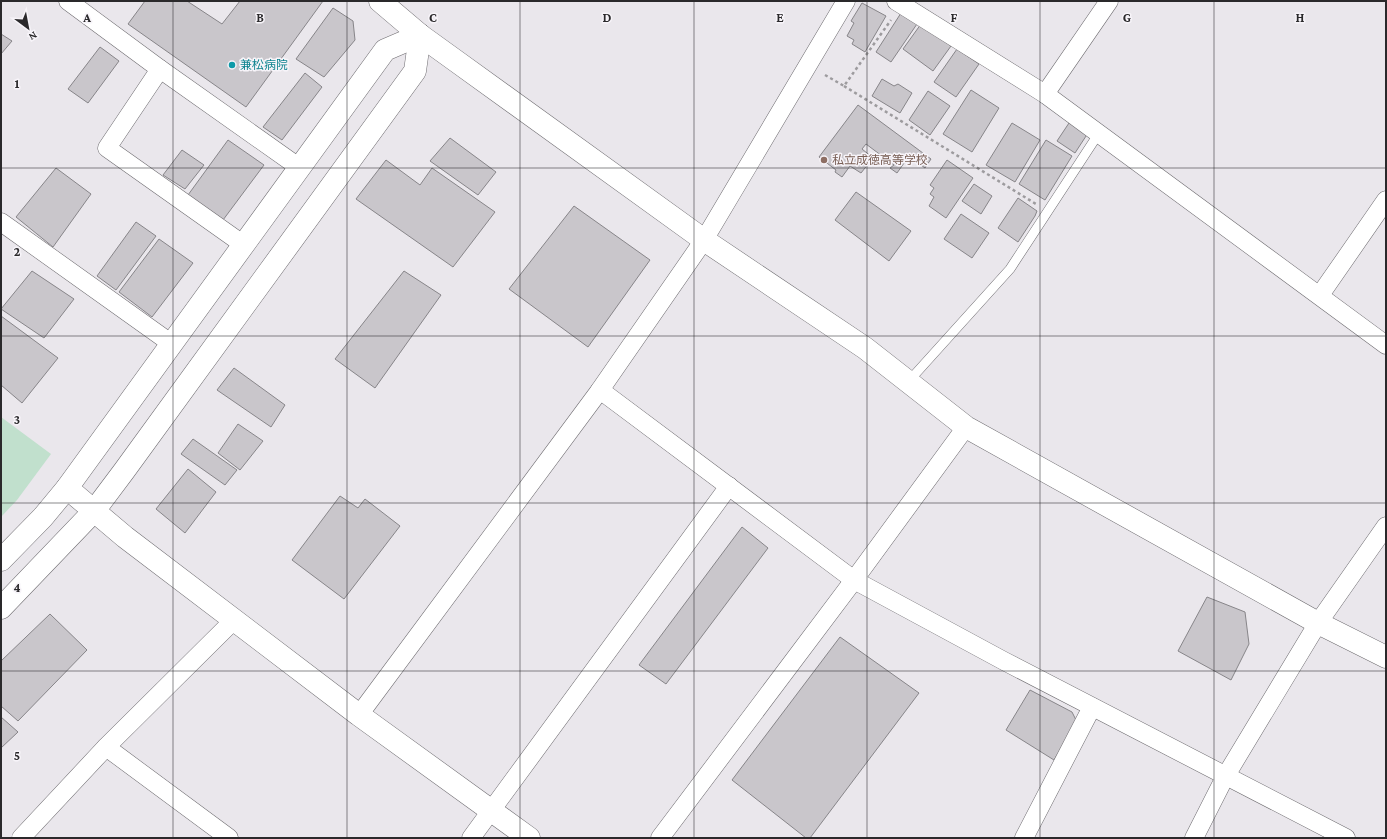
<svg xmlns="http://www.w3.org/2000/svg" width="1387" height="839" font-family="'Crimson Pro','Noto Sans JP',serif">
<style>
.green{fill:#c1e0cd}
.building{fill:#c9c6cb;stroke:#878589}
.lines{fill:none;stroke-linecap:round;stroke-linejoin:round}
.lane-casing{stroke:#6e6c70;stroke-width:10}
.street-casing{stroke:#6e6c70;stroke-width:19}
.secondary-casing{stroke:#6e6c70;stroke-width:23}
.path{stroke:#9d9b9e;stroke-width:2.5;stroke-dasharray:3 3;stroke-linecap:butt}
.lane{stroke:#fff;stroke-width:9}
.street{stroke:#fff;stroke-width:18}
.secondary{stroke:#fff;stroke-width:22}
.grid{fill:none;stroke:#2a292b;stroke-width:1;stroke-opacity:0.55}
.culture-dot{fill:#0f9aa8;stroke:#f7f4f9;stroke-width:1.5}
.education-dot{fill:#8d6e63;stroke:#f7f4f9;stroke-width:1.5}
.labels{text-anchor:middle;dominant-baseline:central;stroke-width:3;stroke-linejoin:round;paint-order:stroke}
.culture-label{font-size:12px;fill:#0d838f;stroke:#f7f4f9;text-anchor:start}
.education-label{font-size:12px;fill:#785e54;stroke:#f7f4f9;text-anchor:start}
.grid-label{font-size:13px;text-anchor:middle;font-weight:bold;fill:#2a292b;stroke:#f7f4f9;stroke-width:3;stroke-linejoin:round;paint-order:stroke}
</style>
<rect width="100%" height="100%" fill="#eae7ec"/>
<path class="green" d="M1,417L51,454L17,500L1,517Z"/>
<g class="building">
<path d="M145,1H187L222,24L240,1H323L246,107L128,24Z"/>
<path d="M862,3L886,16L865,52L852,44L854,40L847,36L854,23L851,21Z"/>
<path d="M333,8L353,21L355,40L324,77L296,59Z"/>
<path d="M901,13L917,24L891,62L876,52Z"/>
<path d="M921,24L951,46L933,71L903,49Z"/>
<path d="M1,34L12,41L1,54Z"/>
<path d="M100,47L119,61L88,103L68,89Z"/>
<path d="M957,49L979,64L956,97L934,82Z"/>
<path d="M305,73L322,87L282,140L263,127Z"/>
<path d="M882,79L894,86L898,84L912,93L900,113L872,96Z"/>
<path d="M971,90L999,108L972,152L943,134Z"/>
<path d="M928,91L950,106L930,135L909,120Z"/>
<path d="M858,105L931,159L925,168L909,156L897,173L890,168L894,165L866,144L862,149L873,158L861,173L850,166L842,177L835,172L836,170L819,157Z"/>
<path d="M1071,120L1088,133L1075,153L1057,141Z"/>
<path d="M1012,123L1040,140L1015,182L986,165Z"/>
<path d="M450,138L496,172L478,195L430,161Z"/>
<path d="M228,140L264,165L223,220L188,195Z"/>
<path d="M1046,140L1072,156L1045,200L1019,184Z"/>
<path d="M182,150L204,165L185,189L163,175Z"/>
<path d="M386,160L420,185L432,168L495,212L453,267L356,199Z"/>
<path d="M947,160L973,178L946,218L929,206L934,197L930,194L934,188L930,185Z"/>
<path d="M56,168L91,194L53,247L16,217Z"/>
<path d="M974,184L992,196L981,214L962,201Z"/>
<path d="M856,192L911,231L889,261L835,220Z"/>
<path d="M1018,198L1037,211L1035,216L1018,242L998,228Z"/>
<path d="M574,206L650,260L588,347L509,289Z"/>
<path d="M961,214L989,233L972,258L944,239Z"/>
<path d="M136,222L156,236L116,290L97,276Z"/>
<path d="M159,239L193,263L152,317L119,292Z"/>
<path d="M32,271L74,299L44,338L1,309Z"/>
<path d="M404,271L441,295L375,388L335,359Z"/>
<path d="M1,316L58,358L22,403L1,385Z"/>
<path d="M234,368L285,405L271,427L217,390Z"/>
<path d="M238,424L263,441L240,470L218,453Z"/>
<path d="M193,439L237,470L225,485L181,454Z"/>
<path d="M188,469L216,492L185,533L156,509Z"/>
<path d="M340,496L358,508L365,499L400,526L344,599L292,560Z"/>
<path d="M742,527L768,548L666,684L639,665Z"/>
<path d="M1207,597L1245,612L1249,644L1231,680L1178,651Z"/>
<path d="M50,614L87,650L18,721L1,706V661Z"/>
<path d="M840,637L919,693L810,838H806L732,780Z"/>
<path d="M1030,690L1072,712L1077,722L1054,760L1006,730Z"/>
<path d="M1,717L18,732L1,748Z"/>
</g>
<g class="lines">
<g class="lane-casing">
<path id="lane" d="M908,382L1010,269L1099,133"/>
</g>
<g class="street-casing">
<g id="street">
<path d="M68,1L160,69L300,168"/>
<path d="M896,1L1045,94L1386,345"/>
<path d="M160,69L107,148L244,245"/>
<path d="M1045,94L1109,1"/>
<path d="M1,222L172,344"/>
<path d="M1320,295L1386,200"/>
<path d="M600,390L854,580L1004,661L1346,838"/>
<path d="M359,715L600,390L704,240L846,1"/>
<path d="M106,747L229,838"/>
<path d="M21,838L106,747L235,619"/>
<path d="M471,838L729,486"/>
<path d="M660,838L854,580L966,427"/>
<path d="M1024,838L1092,707"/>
<path d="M1194,838L1225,777L1318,623L1386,526"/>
</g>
</g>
<g class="secondary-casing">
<g id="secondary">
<path d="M380,1L420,35L456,61L704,240L865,348L966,427L1318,623L1386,657"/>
<path d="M67,488L125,537L359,715L529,838"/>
<path d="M1,560L43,517L67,488L385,50L420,35"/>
<path d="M1,608L94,511L124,471L415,71L420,35"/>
</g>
</g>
<g class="path">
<path d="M825,75L844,86L891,20"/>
<path d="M844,86L1036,204"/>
</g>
<use href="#lane" class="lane"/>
<use href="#street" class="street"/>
<use href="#secondary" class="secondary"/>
</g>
<path class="grid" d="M173,1V838M347,1V838M520,1V838M694,1V838M867,1V838M1040,1V838M1214,1V838M1,168H1386M1,336H1386M1,503H1386M1,671H1386"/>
<circle class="culture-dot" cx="232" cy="65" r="4"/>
<circle class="education-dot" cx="824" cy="160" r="4"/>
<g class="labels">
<g class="culture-label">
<text x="240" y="65">兼松病院</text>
</g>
<g class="education-label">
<text x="832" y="160">私立成徳高等学校</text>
</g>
</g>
<g class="grid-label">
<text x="87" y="22">A</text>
<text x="260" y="22">B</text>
<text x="433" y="22">C</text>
<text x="607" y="22">D</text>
<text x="780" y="22">E</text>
<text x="954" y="22">F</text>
<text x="1127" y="22">G</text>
<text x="1300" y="22">H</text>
<text x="17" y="88">1</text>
<text x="17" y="256">2</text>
<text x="17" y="424">3</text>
<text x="17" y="592">4</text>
<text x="17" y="760">5</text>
</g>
<rect width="1387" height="839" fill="none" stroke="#2a292b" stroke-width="4"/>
<g transform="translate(28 28) rotate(148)" stroke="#f7f4f9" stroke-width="3" paint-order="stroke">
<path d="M0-3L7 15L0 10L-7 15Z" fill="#2a292b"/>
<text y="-6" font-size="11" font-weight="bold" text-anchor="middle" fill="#2a292b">N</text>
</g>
</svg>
